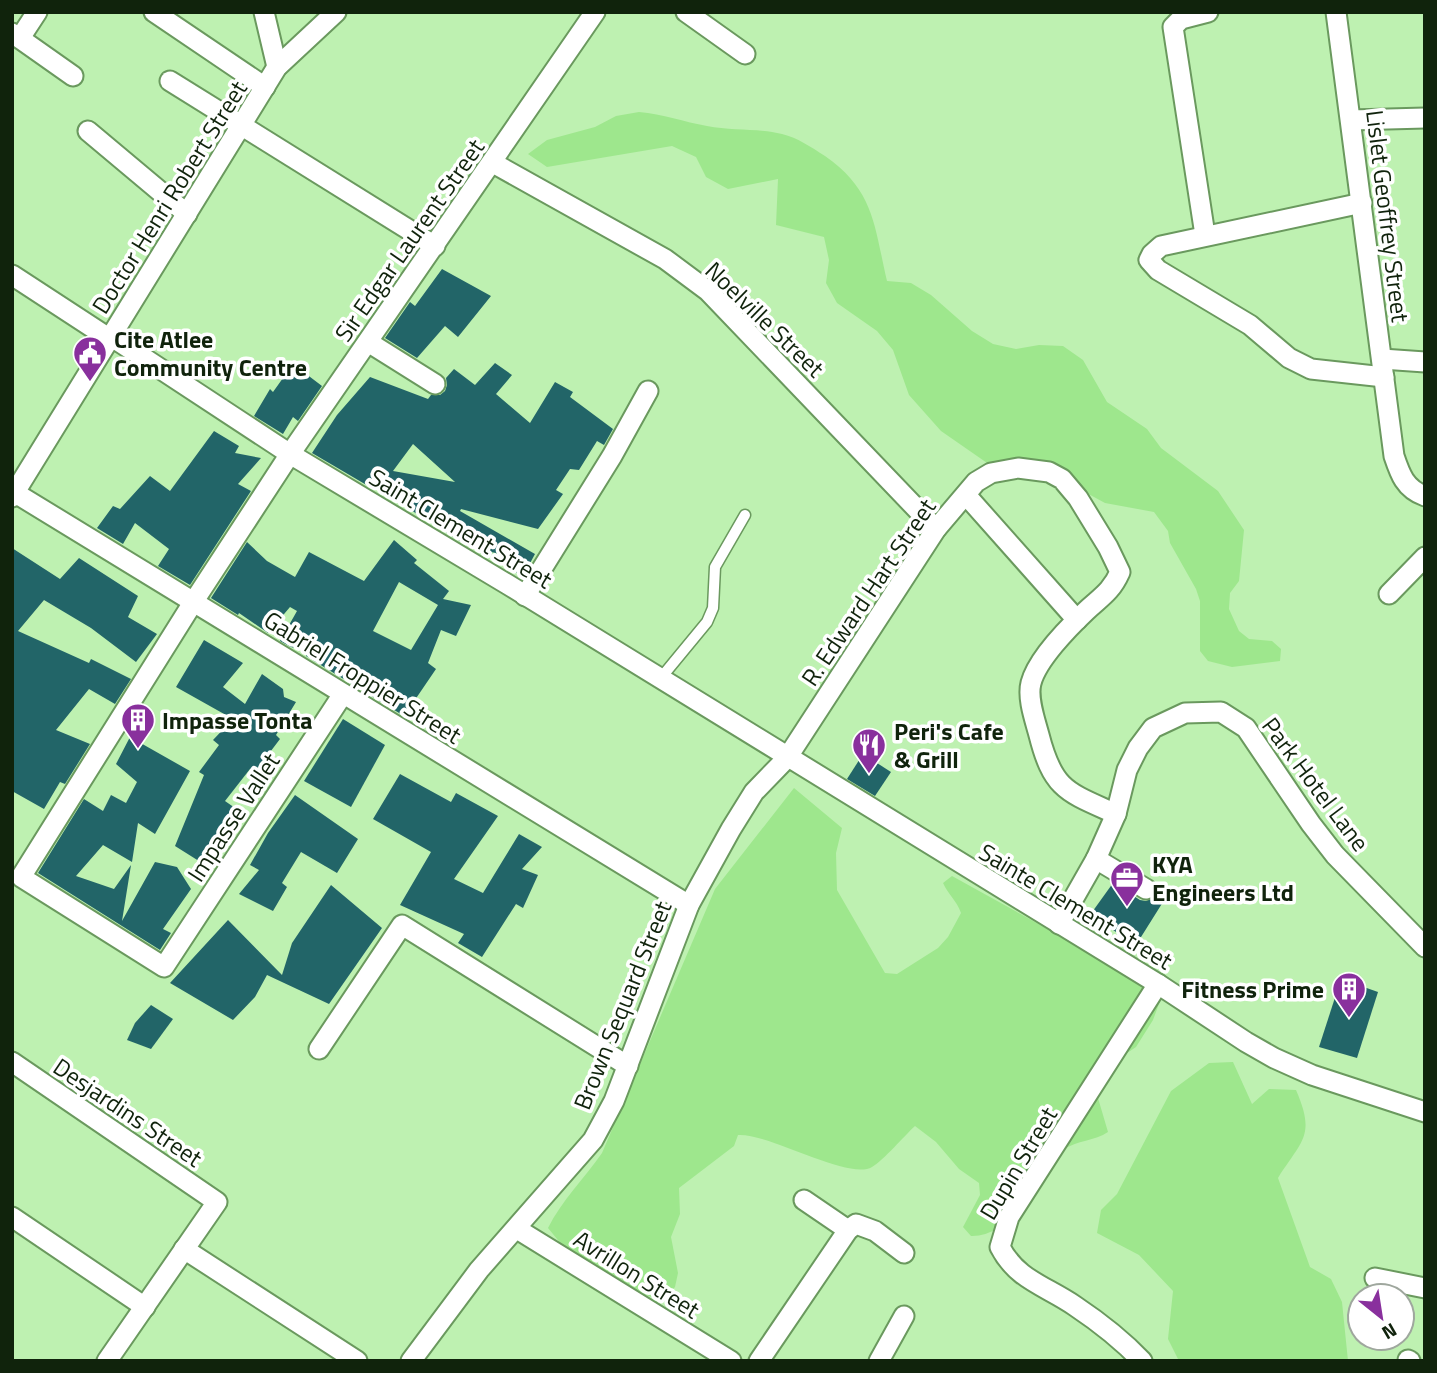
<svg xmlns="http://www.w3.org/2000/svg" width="1437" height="1373" font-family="'Titillium Web',sans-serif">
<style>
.green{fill:#9ee78d}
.building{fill:#226568;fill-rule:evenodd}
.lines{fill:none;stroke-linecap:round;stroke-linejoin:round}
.lane-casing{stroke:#6a995e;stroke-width:13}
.street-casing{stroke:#6a995e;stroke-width:23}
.lane{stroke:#fff;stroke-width:10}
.street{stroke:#fff;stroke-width:19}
.labels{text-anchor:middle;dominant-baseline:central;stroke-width:7;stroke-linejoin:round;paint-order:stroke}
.street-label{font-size:24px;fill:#10230c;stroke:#fff}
.poi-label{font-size:24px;font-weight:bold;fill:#10230c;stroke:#fff;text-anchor:start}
</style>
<rect width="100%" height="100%" fill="#bef1b1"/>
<g class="green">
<path d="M639,112C663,114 684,122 707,126C732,131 758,128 782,134C798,138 811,147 825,156C875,191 874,226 887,281L911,283L931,295L972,331L993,344L1016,349L1039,345L1063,346L1083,360L1107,402L1147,429L1161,448L1218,491L1244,530L1239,581L1230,593L1229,609L1239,631L1249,639L1272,641L1281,649L1280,661L1232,667L1208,661L1200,651V601L1196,589L1170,543L1168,531L1154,512L1105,503L1072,485H1052L990,465L941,431L909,395L893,350L877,331L837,303L826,283L829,260L824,237L776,225L778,179L728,189L706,177L696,157L672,146L547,167L528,154L547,140L595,127L616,116Z"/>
<path d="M794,788L842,828L836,853L837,890L885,973L897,974L938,948L948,937L961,913C957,901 948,894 943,883L952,876L1163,993L1153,1020L1136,1047L1118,1059L1098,1098L1108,1132C1095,1141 1077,1140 1063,1150C1058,1154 1054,1162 1050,1167C1030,1193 1008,1237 971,1236L963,1227L980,1195L979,1183L959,1169L936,1142L915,1126C904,1136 884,1160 872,1167C849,1181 769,1133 738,1135L734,1146L679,1188L680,1214L671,1237L678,1273L675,1287L667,1296L654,1298L630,1289L562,1245L548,1228C562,1200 584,1179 602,1153L715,889Z"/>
<path d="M1233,1062L1252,1104L1269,1089L1296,1090C1316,1136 1302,1140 1278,1178L1310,1267L1331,1279L1342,1302L1348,1361H1179L1168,1339L1173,1291L1139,1255L1097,1233L1101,1210L1117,1194L1171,1091L1209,1063Z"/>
</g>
<g class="building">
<path d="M442,269L491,296L458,337L445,326L417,358L385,338L410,302L415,306Z"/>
<path d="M495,363L512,375L496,394L530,423L555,382L573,392L570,397L613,429L604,445L597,441L579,470L570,469L556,490L563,494L538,529L461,509L460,511L535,554L522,578L496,553L471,548L376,488L375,490L312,453L337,415L370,377L428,399L431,395H440L445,391L447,385L446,378L454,369L475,385ZM413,444L455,482L393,471Z"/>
<path d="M293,364L322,386L298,421L293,417L283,434L254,416L270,389L273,392Z"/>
<path d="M214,431L239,446L235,453L261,458L238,484L251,491L190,585L158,566L169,549L135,523L123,544L97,528L113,506L120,509L150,476L170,491Z"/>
<path d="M394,540L417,560L414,563L449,591L443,599L471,605L456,636L441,630L428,663L436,669L404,716L306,656L309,652L291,647L280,641L297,611L290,607L268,633L239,613L238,615L211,598L247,542L267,561L295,577L309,552L364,581ZM399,582L438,605L411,650L373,631Z"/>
<path d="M12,548L60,579L79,558L138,596L128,617L157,634L136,662L91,628L44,600L18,631L89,663L91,659L131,679L115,704L89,689L56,730L90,744L65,784L60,782L44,809L12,791Z"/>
<path d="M204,640L243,663L223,687L245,704L262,674L283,689L284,697L296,702L276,735L280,739L255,772L250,769L225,801L235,808L217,835L227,841L210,868L175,846L204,775L199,772L219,745L213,740L233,719L176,687Z"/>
<path d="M343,719L385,745L351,807L304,781Z"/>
<path d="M130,737L190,771L155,834L138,823L132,862L103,845L76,876L114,889L131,865L122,921L155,862L177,867L191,889L163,929L171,933L160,950L38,873L84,799L103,811L111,795L126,803L137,782L116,764Z"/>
<path d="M863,754L891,772L875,796L847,779Z"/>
<path d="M400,774L451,802L456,793L498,816L454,879L483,893L519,834L542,847L522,869L538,875L523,908L516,904L482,957L458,943L464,934L400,905L431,852L373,819Z"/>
<path d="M295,795L358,839L337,873L301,852L282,883L287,887L273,911L239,894L259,870L250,865L268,833Z"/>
<path d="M1113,883L1140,900L1146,901L1155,897L1163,902L1136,945L1090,915Z"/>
<path d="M331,885L382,928L329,1004L267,975L255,997L233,1020L170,983L228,920L282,975L292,943Z"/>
<path d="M1341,979L1378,992L1357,1058L1319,1047Z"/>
<path d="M151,1005L173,1019L151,1049L127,1040L135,1023Z"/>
</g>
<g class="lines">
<g class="lane-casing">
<path id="lane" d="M660,679L707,622L713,608L715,567L745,515"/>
</g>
<g class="street-casing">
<g id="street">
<path d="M154,12L265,87"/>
<path d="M264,12L277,67"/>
<path d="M686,12L745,54"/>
<path d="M1336,12L1394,456C1400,474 1405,489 1425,496"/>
<path d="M12,33L73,76"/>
<path d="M20,38L37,12"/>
<path d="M170,81L435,246"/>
<path d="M1351,120L1425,118"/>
<path d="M88,131L187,214"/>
<path d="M493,163L665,259L708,291L936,529"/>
<path d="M1362,203L1161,246L1152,254L1149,260L1158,270L1250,325L1289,358L1311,369L1384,377"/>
<path d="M1205,235L1173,27L1181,19L1208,12"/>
<path d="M12,275L110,339"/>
<path d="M112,337L290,454L507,584L1158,984L1246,1042L1274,1058L1312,1075L1425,1112"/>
<path d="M368,342L435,384"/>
<path d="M1382,359L1425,362"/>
<path d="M12,491L689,905"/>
<path d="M966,495L1077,620"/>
<path d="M12,497L277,67L336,12"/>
<path d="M1389,594L1425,557"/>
<path d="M525,596L612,456L648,391"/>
<path d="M343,694L164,967L21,877L194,601L290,454L595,12"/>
<path d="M1096,859L1146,889"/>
<path d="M1059,924L1096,859L1116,814L1127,770L1138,748L1153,728L1185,713L1221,712L1246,728L1311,824L1335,855L1425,947"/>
<path d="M319,1049L402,925L628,1066"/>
<path d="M12,1062L217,1202L107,1361"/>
<path d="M804,1200L848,1230"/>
<path d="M12,1217L145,1307"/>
<path d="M517,1229L731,1361"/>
<path d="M184,1249L357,1361"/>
<path d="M1375,1278L1425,1288"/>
<path d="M1408,1360L1410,1361"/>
<path d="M411,1361L479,1270L593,1140L614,1101L689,905L731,829L754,792L787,758L936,529L976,482L991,473L1018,468L1049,472L1062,479L1078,498L1108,547L1120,572C1111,592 1101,597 1086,611C1068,628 1037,660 1031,683C1027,698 1035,720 1039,735C1053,790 1067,792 1116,814"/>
<path d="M759,1361L848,1230L856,1224L875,1231L904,1253"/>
<path d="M879,1361L904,1316"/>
<path d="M1142,1361C1122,1340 1099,1322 1075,1306C1046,1286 1017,1280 1000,1247L1009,1217L1158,984"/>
</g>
</g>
<use href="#lane" class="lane"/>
<use href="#street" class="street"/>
</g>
<defs>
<g id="civic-pin" transform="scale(1.75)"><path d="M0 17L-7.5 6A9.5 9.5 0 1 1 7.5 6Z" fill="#89309d" stroke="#fff"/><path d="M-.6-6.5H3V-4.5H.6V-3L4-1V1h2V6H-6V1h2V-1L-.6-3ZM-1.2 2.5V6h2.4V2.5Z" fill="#fff"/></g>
<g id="building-pin" transform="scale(1.75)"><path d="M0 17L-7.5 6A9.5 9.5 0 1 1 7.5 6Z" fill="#89309d" stroke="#fff"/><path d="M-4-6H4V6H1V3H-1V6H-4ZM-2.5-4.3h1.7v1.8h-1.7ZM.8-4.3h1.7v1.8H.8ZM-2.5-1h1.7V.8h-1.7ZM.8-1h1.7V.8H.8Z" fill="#fff"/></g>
<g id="restaurant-pin" transform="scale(1.75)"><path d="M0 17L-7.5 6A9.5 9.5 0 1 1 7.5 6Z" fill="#89309d" stroke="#fff"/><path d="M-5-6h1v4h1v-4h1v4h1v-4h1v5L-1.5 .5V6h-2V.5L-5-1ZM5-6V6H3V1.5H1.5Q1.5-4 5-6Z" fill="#fff"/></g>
<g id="office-pin" transform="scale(1.75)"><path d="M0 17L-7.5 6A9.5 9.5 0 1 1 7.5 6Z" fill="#89309d" stroke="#fff"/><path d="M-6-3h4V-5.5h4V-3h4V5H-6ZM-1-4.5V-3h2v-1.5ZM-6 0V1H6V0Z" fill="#fff"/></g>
</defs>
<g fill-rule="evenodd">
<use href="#civic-pin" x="90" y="353"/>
<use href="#building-pin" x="138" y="720"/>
<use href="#restaurant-pin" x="869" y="745"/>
<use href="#office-pin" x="1127" y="878"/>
<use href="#building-pin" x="1349" y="989"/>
</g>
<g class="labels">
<g class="street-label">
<text transform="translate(169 197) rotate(-58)">Doctor Henri Robert Street</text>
<text transform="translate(1388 216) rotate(83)">Lislet Geoffrey Street</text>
<text transform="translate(409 240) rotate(-55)">Sir Edgar Laurent Street</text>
<text transform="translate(765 319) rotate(44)">Noelville Street</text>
<text transform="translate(461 528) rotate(31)">Saint Clement Street</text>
<text transform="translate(868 592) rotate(-56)">R. Edward Hart Street</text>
<text transform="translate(363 677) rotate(32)">Gabriel Froppier Street</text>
<text transform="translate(1316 784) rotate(53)">Park Hotel Lane</text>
<text transform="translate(233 817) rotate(-57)">Impasse Vallet</text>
<text transform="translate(1076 906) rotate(31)">Sainte Clement Street</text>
<text transform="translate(622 1005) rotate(-68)">Brown Sequard Street</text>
<text transform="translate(128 1112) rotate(34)">Desjardins Street</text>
<text transform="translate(1018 1163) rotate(-59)">Dupin Street</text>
<text transform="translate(637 1274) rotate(32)">Avrillon Street</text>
</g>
<g class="poi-label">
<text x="114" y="339">Cite Atlee<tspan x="114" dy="28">Community Centre</tspan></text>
<text x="162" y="720">Impasse Tonta</text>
<text x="894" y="731">Peri's Cafe<tspan x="894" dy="28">&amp; Grill</tspan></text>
<text x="1152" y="864">KYA<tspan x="1152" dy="28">Engineers Ltd</tspan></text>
<text x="1324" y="989" text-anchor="end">Fitness Prime</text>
</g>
</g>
<rect width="1437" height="1373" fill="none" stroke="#10230c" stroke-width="28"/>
<g transform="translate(1381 1317) rotate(150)"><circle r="33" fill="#ffffff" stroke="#9fa79e" stroke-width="2"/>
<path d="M0-5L12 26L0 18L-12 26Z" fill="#89309d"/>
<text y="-10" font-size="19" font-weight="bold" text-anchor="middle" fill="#10230c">N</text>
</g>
</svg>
